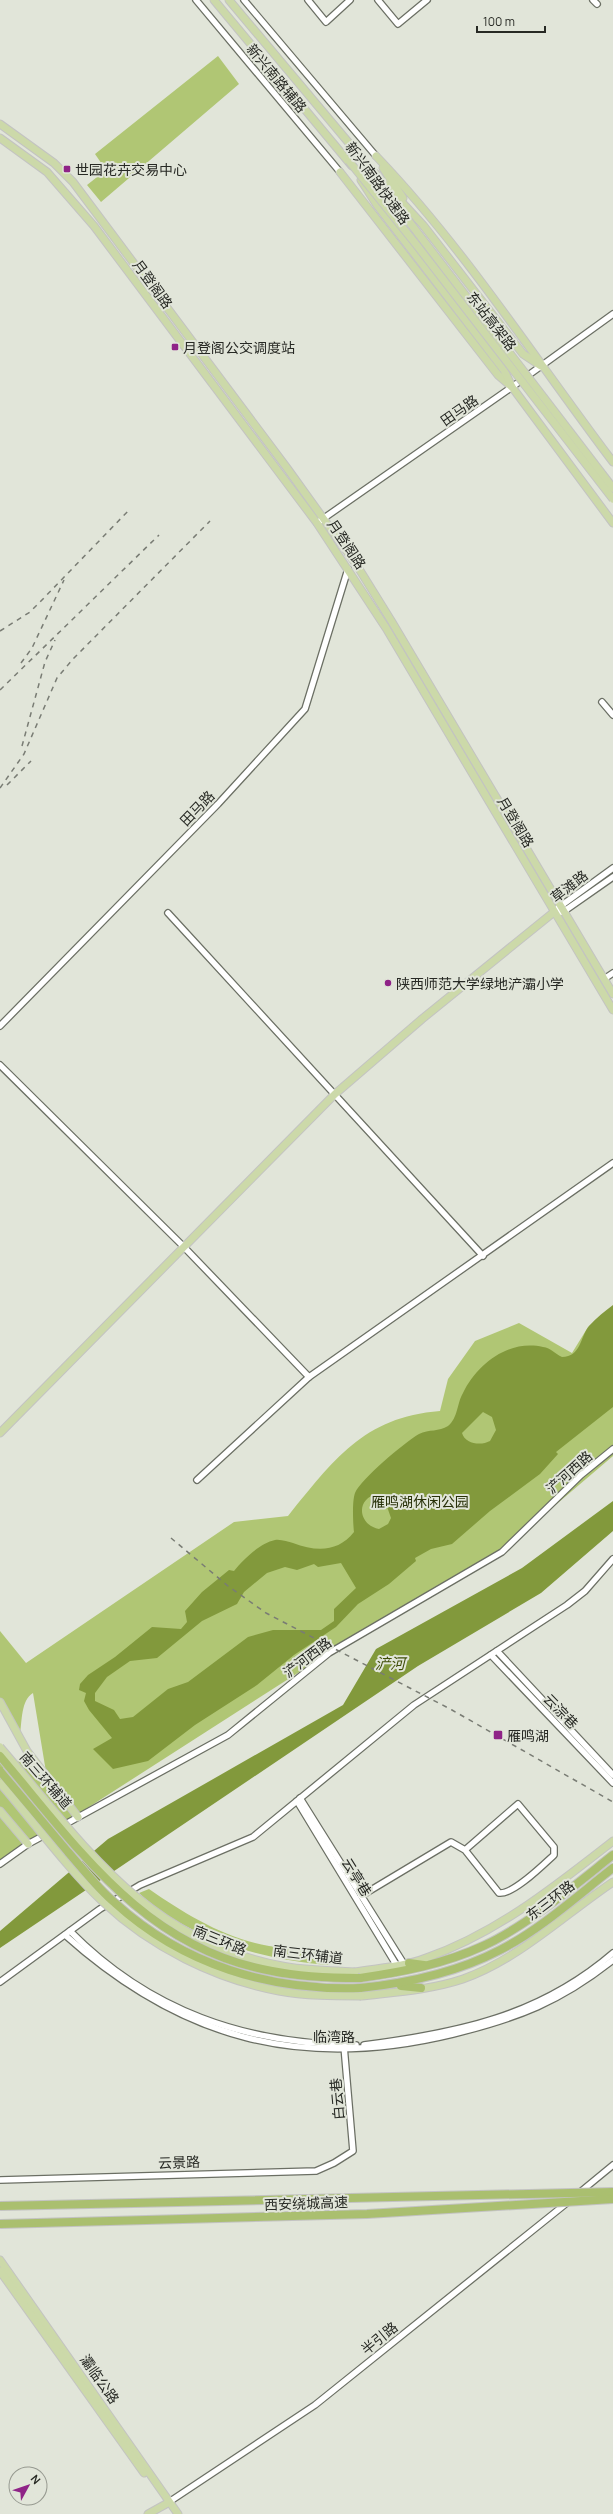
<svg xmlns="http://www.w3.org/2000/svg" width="613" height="2514" font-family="Manrope,'Noto Sans SC',sans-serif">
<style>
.green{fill:#b0c674}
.water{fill:#82993c;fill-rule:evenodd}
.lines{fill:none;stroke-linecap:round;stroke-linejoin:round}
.minor-casing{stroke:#6b6f64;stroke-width:8}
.major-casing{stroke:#c3c3c2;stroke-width:9}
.highway-casing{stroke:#c3c3c2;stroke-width:10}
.minor{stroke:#fff;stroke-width:5.5}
.major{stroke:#ccd9a9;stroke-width:7}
.highway{stroke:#aabf6f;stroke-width:8}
.rail{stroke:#797c74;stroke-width:1.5;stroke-dasharray:5 5;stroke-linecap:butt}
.major-bridge-casing{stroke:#c3c3c2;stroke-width:9;stroke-linecap:butt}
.highway-bridge-casing{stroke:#c3c3c2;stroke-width:10;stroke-linecap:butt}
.major-bridge{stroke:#ccd9a9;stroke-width:7}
.highway-bridge{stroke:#aabf6f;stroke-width:8}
.poi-dot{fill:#8f2387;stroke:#e1e5d9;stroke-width:1.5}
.labels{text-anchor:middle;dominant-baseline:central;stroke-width:4;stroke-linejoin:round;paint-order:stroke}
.street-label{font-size:14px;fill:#272924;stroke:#e1e5d9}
.poi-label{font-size:14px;fill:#272924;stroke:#e1e5d9;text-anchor:start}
.park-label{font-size:14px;fill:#283109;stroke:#e1e5d9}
.water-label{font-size:15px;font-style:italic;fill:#3f4d07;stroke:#e1e5d9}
</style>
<rect width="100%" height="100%" fill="#e1e5d9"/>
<g class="green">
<path d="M218,56L239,84L101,202L87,185L106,170L95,154Z"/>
<path d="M613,1308V1456L505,1548L329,1653L0,1864V1754L46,1772L33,1693C21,1700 22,1721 20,1734L0,1699V1631L26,1663L234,1522L288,1516C333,1461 363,1417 440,1411L448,1379L475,1341L519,1323L572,1353L588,1327Z"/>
<path d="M149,1889C185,1914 224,1938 269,1946C288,1949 308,1950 327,1952L329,1965C263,1960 188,1939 139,1893Z"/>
</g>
<g class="water">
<path d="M613,1305V1407L556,1452L558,1454L540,1474L490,1511L452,1544L431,1549L415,1558L416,1561L389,1584L358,1604L336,1627L294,1655L257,1685L195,1725L148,1761L113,1769L93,1749L112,1738L89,1710L84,1701L86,1693L79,1690L80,1684L88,1675L115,1657L152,1627L181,1629L187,1622L185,1611L202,1592L229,1570L234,1571C243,1560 260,1543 275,1540C281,1539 288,1542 293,1543C317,1552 338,1552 354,1532C353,1524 352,1501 355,1493C361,1479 405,1442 419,1434C429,1429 439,1432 448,1426C458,1418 457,1403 463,1393C477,1364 509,1339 543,1347C551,1348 555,1354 562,1357C581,1357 580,1337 589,1326C596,1318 605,1311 613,1305ZM483,1412L492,1417L496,1430L490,1441C481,1446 465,1444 462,1433ZM378,1494L384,1498L391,1518L388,1524L379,1529C358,1525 355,1498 378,1494ZM341,1563L356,1588L334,1609V1621L321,1630H273L248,1637L188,1682L168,1689L133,1717L120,1719L114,1710L95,1701V1693L107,1677L130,1661L157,1658L202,1621L237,1604L244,1592L267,1573L285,1567L297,1570L314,1564L318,1567Z"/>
<path d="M613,1501V1531L541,1593L418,1666L0,1948V1931L108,1839L343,1705L376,1649L522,1568Z"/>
</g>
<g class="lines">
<g class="minor-casing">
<g id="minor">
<path d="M196,0L340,172"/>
<path d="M244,0L376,156"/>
<path d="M308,0L326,22L350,0"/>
<path d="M378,0L398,24L427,0"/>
<path d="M593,0L597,4"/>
<path d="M317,523L512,387L613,314"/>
<path d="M602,702L613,715"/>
<path d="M558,908L613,868"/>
<path d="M554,912H563L613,877"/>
<path d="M168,913L483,1256"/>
<path d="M604,979L613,973"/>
<path d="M0,1026L218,804L305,709L348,569"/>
<path d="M0,1065L183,1246L309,1377"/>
<path d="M197,1480L309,1377L613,1163"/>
<path d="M497,1651L613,1775"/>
<path d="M491,1655L613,1783"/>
<path d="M300,1798L404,1964"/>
<path d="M297,1801L397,1966"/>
<path d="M62,1826L228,1735L329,1653L502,1552L581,1475L613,1449"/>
<path d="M0,1864L28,1844L54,1830"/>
<path d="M361,1896L451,1842L465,1850L518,1804L554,1847V1855C543,1865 513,1895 499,1893L465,1850"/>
<path d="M70,1931C149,2011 245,2044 356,2045"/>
<path d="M65,1935C181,2039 301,2071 453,2034C518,2018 560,2002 613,1960"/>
<path d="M0,1982L100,1909L140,1885L253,1837L414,1705L567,1605L585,1591L613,1559"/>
<path d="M364,2045C458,2033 540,2016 613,1953"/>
<path d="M0,2180L316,2171L334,2163L353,2151L344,2046"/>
<path d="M579,2193L613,2165"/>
<path d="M166,2504L315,2405L568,2202"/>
</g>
</g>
<g class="major-casing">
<g id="major">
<path d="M214,0L352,166"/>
<path d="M229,0L359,155"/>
<path d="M0,124L54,163L73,182L287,468L356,564L392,622L613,994"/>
<path d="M0,138L47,172L94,226L317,523L386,628L613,1010"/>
<path d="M376,156C465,249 535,359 613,462"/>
<path d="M383,168L403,198"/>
<path d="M340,172L498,375L512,387L613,523"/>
<path d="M375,173L423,225L523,354L541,366"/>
<path d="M361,180L377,205L504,370L512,387"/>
<path d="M0,1433L335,1094L422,1019L554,912"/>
<path d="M0,1702L27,1751L78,1817"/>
<path d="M0,1811L28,1844"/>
<path d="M355,1972C379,1968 403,1967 426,1958C497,1933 554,1887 613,1841"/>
<path d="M361,1996C395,1992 430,1990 463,1979C519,1959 564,1915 613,1882"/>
<path d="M0,2260L178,2514"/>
<path d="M0,2271L144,2473"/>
<path d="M148,2514L166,2504"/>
</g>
</g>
<g class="highway-casing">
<g id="highway">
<path d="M409,1963L424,1965"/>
<path d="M360,1978C402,1972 444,1964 483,1946C527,1926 575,1885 613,1855"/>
<path d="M401,1986L421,1988"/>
<path d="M360,1988C409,1983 456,1973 500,1950C541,1929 577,1896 613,1868"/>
</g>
</g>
<use href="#minor" class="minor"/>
<use href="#major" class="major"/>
<use href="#highway" class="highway"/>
<g class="rail">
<path d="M0,631L30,612L40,602L130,509"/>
<path d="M21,663L32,648L64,580"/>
<path d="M0,690L159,535"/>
<path d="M22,746L45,662L55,640"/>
<path d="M7,785L31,761"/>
<path d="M0,788L24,754L57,678L73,659L210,521"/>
<path d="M171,1538L228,1586L266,1613L452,1710L613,1802"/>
</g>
<g class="major-bridge-casing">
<g id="major-bridge">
<path d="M355,151L613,488"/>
<path d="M349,161L415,243L613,499"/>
<path d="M0,1747C84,1845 145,1940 282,1966C306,1971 331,1970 355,1972"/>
<path d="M0,1783C34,1822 65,1866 103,1902C151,1947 215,1979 279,1991C305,1996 334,1996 361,1996"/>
</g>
</g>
<g class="highway-bridge-casing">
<g id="highway-bridge">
<path d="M0,1756C78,1848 145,1949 272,1971C301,1977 330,1978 360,1978"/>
<path d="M0,1771C23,1798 45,1825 68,1852C83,1869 97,1888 115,1903C183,1965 270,1991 360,1988"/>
<path d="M0,2206L613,2192"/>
<path d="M0,2224L367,2214L613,2199"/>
</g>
</g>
<use href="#major-bridge" class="major-bridge"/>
<use href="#highway-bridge" class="highway-bridge"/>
</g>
<g class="poi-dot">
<rect x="63" y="165" width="8" height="8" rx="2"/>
<rect x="171" y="343" width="8" height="8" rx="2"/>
<circle cx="388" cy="983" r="4"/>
<rect x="493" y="1730" width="10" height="10" rx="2"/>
</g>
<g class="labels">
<g class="street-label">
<text transform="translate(277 78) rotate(50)">新兴南路辅路</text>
<text transform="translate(378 183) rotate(54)">新兴南路快速路</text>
<text transform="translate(153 284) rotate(54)">月登阁路</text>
<text transform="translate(492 321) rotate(52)">东站高架路</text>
<text transform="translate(459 410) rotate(-35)">田马路</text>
<text transform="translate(347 544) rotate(56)">月登阁路</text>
<text transform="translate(197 808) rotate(-46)">田马路</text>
<text transform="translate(516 822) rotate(59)">月登阁路</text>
<text transform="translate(569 886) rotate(-38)">草滩路</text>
<text transform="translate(569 1472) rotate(-42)">浐河西路</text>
<text transform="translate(307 1657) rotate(-37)">浐河西路</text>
<text transform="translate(561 1711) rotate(46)">云淙巷</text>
<text transform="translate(46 1780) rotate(49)">南三环辅道</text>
<text transform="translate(357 1877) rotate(58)">云亭巷</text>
<text transform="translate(550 1900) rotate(-37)">东三环路</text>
<text transform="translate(220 1940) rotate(22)">南三环路</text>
<text transform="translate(308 1954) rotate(7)">南三环辅道</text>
<text x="334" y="2036">临湾路</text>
<text transform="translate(337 2099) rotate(-95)">白云巷</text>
<text transform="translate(179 2162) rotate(-2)">云景路</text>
<text transform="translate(306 2203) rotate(-2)">西安绕城高速</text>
<text transform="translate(379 2338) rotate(-39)">半引路</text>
<text transform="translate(100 2379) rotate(55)">灞临公路</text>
</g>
<g class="poi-label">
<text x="75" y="169">世园花卉交易中心</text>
<text x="183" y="347">月登阁公交调度站</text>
<text x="396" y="983">陕西师范大学绿地浐灞小学</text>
<text x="507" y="1735">雁鸣湖</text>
</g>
<g class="park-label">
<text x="420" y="1501">雁鸣湖休闲公园</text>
</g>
<g class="water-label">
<text x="390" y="1663">浐河</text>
</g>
</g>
<g transform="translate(28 2486) rotate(50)"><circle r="19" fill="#e1e5d9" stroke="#979a91"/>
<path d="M0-3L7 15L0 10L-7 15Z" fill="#8f2387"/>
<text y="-6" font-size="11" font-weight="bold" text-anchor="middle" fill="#272924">N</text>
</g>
<path d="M477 26v6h68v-6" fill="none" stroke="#272924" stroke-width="2"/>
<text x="483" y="26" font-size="12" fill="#272924" stroke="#e1e5d9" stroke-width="3" paint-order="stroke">100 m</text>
</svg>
